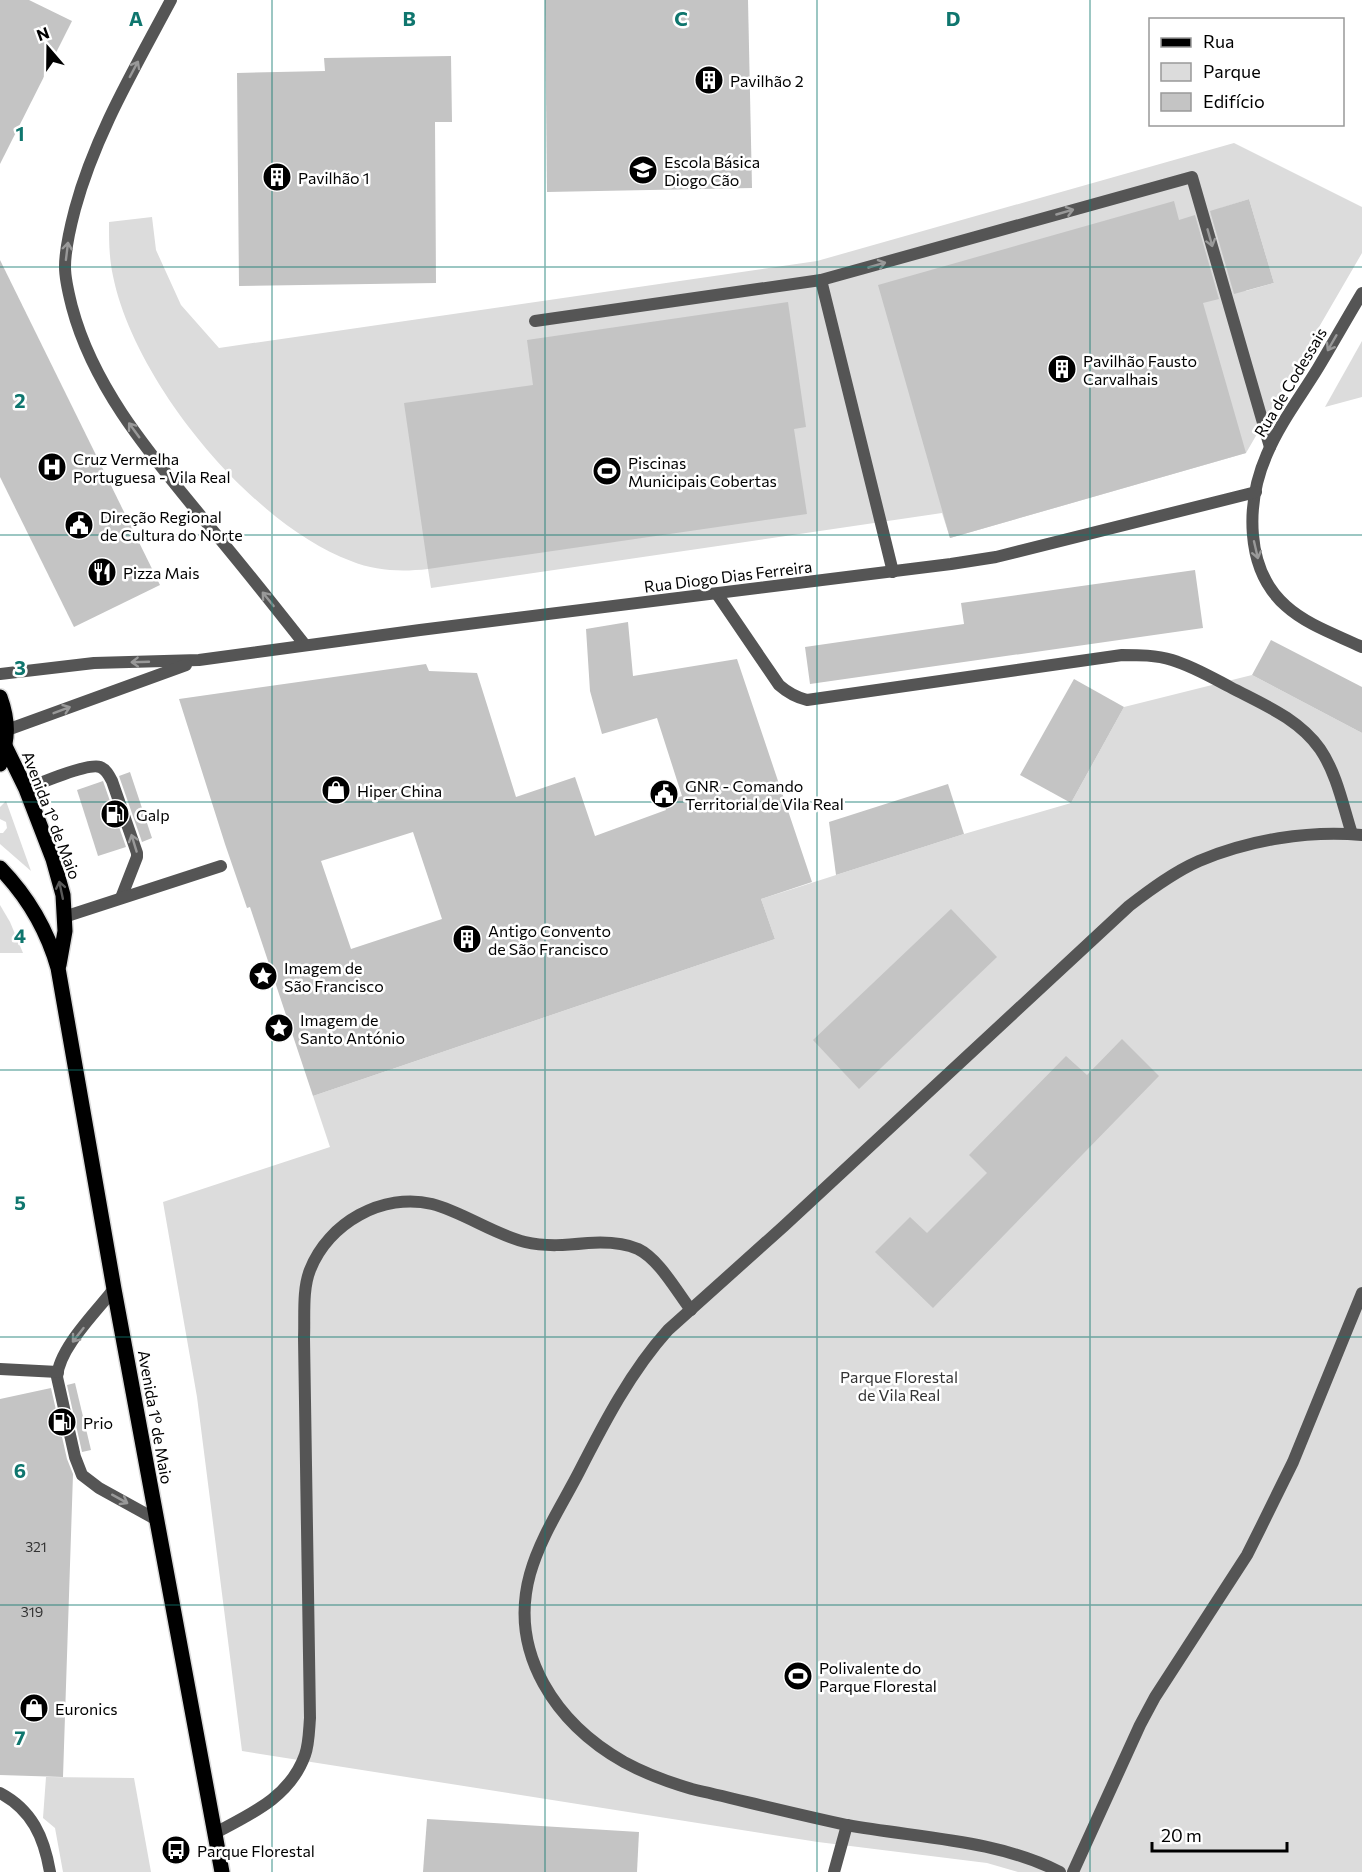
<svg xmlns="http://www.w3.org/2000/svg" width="1362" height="1872" font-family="Commissioner,sans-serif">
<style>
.green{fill:#dcdcdc;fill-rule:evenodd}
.building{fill:#c4c4c4;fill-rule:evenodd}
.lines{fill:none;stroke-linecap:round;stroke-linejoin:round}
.primary-casing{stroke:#dbdbdb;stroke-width:18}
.service{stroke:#555;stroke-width:12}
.minor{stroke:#555;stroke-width:12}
.primary{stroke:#000;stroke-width:15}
.oneway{stroke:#999}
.oneway2{stroke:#595959}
.grid{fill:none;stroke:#0f766e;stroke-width:1.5;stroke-opacity:0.55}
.labels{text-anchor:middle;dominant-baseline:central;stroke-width:5;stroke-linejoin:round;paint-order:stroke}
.number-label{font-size:14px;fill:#313131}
.poi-label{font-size:16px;fill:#000;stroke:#fff;text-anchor:start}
.street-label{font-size:16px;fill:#000;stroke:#fff}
.park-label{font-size:16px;fill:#333;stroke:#fff}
.grid-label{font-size:20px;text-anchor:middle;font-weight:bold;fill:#0f766e;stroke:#fff;stroke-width:5;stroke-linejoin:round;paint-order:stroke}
</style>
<rect width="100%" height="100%" fill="#fff"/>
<g class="green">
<path d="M1234,143L1362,207V253L1246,453L950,538L942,513L431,588L428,569C401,572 376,571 351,561C251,524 134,381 113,276C109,258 109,240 109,222L152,217L156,250L181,305L219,348L817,261ZM1249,199L1274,283L1246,291L1221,208Z"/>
<path d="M1362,341V397L1325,407Z"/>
<path d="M1252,675L1362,733V1872H1018L987,1863L818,1842L242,1751L197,1397L163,1202L330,1147L313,1096L775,939L761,899L964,834L1071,803L1124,707Z"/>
<path d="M6,801L31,871L0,844V833H3L7,828L6,822L0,819V807Z"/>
<path d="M0,905L10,922L23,953H0Z"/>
<path d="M46,1777L134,1778L151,1872H63L55,1828L43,1818Z"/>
</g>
<g class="building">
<path d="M0,0H29L72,21L0,164Z"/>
<path d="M545,0H748L752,188L547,192Z"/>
<path d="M451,56L452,122H435L436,283L239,286L237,73L325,71L324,58Z"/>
<path d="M1249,199L1274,283L1234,294L1210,211Z"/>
<path d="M1174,201L1179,220L1195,215L1219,299L1203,303L1246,453L950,538L878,285Z"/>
<path d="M0,260L160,585L74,627L0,477Z"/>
<path d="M788,302L806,427L794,429L807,514L428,569L404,403L533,385L527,340Z"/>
<path d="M1195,570L1203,628L810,684L805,647L964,624L961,603Z"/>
<path d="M628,622L633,676L737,659L812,882L761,899L775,939L313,1096L250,907L247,908L225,844L179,699L426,664L429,671L477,673L516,797L575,777L595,836L666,810L663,802L682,796L657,718L602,734L590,691L586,629ZM413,832L442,919L351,949L321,861Z"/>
<path d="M1271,640L1362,687V733L1252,675Z"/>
<path d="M1074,679L1124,707L1071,803L1020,775Z"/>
<path d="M130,772L152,838L142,842L119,776Z"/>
<path d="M103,781L126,847L98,856L77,790Z"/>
<path d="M948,784L964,834L836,875L829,822Z"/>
<path d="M951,909L997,957L859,1089L813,1040Z"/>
<path d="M1122,1039L1159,1076L933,1308L875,1252L910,1217L927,1233L987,1173L969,1155L1066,1056L1087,1075Z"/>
<path d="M75,1383L91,1450L82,1452L67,1385Z"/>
<path d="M51,1388L67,1459L73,1474L63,1777L0,1775V1399Z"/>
<path d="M427,1819L639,1832L637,1872H423Z"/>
</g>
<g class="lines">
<g class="primary-casing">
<g id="primary">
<path d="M0,697C9,722 8,738 0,764"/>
<path d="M5,746L26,789L53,859L63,895L65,931L59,965"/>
<path d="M0,868C28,897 47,929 58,968L114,1289L222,1872"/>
</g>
</g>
<g class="service">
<path d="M821,280L893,572"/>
<path d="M535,321L821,280L1192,177L1270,447"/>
<path d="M717,594L779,685C788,693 795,697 807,700L1122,655C1139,655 1156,655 1172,660C1192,666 1211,677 1230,687C1262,704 1298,718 1320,749C1337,774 1343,806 1352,834"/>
<path d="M26,789C40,783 88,763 100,767C106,769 109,775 112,781L137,853V857L121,898"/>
<path d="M64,917L221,866"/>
<path d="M114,1289C96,1312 59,1348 57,1377L75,1457L82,1475L99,1488L157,1520"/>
<path d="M0,1369L58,1372"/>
<path d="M215,1833C251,1814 290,1797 305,1755C309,1744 309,1730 310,1718L304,1338C305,1317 302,1290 310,1270C328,1223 383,1192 432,1204C463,1212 493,1234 525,1242C546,1247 567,1245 588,1243C603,1242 624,1243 638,1249C659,1259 677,1292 691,1310"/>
<path d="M834,1872L847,1825"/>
<path d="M1060,1872C995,1839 918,1838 847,1825C795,1814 744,1801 692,1789C668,1782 646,1774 624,1762C557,1724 508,1654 530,1574C540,1538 562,1505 579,1472C604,1423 631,1371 668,1330L784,1226L1129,906C1151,889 1174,872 1199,861C1249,840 1308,830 1362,835"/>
<path d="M1073,1872L1140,1725L1155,1697L1247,1555L1260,1529L1293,1462L1362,1293"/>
</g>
<g class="minor">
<path d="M171,0C135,68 95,135 75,209C70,228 65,248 65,267C65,280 69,295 72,307C95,394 159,464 214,532C245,569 275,607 305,645"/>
<path d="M1362,293C1347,318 1333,343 1318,368C1301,396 1280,423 1267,454C1246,502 1244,569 1286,606C1307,625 1337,635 1362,647"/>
<path d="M0,674L94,663L199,660L420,630L951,564L996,557L1256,492"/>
<path d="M7,730L186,665"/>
<path d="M0,1793C32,1810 44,1837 50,1872"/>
</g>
<use href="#primary" class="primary"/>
</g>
<defs><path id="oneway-shaft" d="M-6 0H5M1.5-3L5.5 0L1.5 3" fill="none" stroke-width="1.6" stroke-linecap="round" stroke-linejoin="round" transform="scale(1.5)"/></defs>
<g class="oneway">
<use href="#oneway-shaft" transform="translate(134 69) rotate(-62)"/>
<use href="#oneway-shaft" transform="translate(1065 212) rotate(-16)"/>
<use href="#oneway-shaft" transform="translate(1210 238) rotate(74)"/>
<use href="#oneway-shaft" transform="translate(67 251) rotate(-83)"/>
<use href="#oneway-shaft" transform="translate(877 265) rotate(-16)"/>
<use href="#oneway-shaft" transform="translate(1332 343) rotate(120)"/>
<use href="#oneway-shaft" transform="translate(134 430) rotate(-126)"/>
<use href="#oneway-shaft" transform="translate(1256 550) rotate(77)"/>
<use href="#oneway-shaft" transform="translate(268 599) rotate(-129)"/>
<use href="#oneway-shaft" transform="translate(140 662) rotate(178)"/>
<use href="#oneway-shaft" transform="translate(62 710) rotate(-21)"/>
<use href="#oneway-shaft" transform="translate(134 843) rotate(-107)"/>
<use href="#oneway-shaft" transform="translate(78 1335) rotate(128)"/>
<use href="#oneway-shaft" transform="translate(120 1499) rotate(29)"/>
</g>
<use class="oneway2" href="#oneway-shaft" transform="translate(61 890) rotate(-102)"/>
<path class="grid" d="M272,0V1872M545,0V1872M817,0V1872M1090,0V1872M0,267H1362M0,535H1362M0,802H1362M0,1070H1362M0,1337H1362M0,1605H1362"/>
<defs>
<g id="building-disc" transform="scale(1.5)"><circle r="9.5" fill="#000" stroke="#fff"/><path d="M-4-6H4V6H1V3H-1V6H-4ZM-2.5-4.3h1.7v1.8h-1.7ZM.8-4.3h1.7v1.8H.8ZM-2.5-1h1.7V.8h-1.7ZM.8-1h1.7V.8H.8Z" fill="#fff"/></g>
<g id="school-disc" transform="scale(1.5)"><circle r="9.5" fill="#000" stroke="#fff"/><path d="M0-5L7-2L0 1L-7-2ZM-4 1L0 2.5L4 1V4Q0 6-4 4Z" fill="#fff"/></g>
<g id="hospital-disc" transform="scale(1.5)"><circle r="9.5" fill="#000" stroke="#fff"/><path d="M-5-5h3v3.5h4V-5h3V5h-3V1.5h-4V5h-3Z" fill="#fff"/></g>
<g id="stadium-disc" transform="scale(1.5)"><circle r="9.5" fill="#000" stroke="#fff"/><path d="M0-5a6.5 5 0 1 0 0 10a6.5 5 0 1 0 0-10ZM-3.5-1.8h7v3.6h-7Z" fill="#fff"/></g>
<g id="civic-disc" transform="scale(1.5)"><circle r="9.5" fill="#000" stroke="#fff"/><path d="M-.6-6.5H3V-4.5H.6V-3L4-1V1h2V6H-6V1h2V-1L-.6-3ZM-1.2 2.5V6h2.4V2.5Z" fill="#fff"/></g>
<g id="restaurant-disc" transform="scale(1.5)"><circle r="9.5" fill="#000" stroke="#fff"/><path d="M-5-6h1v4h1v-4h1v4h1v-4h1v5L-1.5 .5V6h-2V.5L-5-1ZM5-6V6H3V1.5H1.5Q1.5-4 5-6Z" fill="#fff"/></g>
<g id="shop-disc" transform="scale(1.5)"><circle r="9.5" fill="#000" stroke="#fff"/><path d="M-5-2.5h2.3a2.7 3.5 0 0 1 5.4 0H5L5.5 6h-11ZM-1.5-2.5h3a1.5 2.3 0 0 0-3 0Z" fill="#fff"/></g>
<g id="fuel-disc" transform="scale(1.5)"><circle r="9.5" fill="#000" stroke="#fff"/><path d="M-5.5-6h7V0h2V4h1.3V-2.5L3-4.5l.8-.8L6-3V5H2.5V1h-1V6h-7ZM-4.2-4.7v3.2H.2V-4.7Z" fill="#fff"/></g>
<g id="sight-disc" transform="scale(1.5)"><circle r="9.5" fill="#000" stroke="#fff"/><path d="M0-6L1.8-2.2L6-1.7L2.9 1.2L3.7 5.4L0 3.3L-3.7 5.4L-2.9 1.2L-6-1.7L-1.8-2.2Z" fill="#fff"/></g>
<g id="bus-disc" transform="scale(1.5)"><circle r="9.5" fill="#000" stroke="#fff"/><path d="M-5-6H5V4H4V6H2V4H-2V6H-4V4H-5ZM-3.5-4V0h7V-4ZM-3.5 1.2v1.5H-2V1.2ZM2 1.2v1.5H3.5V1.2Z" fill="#fff"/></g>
</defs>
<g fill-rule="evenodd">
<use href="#building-disc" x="709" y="80"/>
<use href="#school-disc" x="643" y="170"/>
<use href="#building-disc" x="277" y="177"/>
<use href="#building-disc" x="1062" y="369"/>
<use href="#hospital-disc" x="52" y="467"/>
<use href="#stadium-disc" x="607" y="471"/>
<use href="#civic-disc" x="79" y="525"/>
<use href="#restaurant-disc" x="102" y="572"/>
<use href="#shop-disc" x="336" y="790"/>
<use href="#civic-disc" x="664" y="794"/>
<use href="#fuel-disc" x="115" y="814"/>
<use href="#building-disc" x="467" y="939"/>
<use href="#sight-disc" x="263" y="976"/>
<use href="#sight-disc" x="279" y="1028"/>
<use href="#fuel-disc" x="62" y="1422"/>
<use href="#stadium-disc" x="798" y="1676"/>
<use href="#shop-disc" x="34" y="1708"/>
<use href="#bus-disc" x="176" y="1850"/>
</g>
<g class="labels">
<g class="number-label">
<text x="36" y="1546">321</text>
<text x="32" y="1611">319</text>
</g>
<g class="poi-label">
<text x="730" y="80">Pavilhão 2</text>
<text x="664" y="161">Escola Básica<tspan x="664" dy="18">Diogo Cão</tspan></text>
<text x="298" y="177">Pavilhão 1</text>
<text x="1083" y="360">Pavilhão Fausto<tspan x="1083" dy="18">Carvalhais</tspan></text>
<text x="73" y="458">Cruz Vermelha<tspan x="73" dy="18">Portuguesa - Vila Real</tspan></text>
<text x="628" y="462">Piscinas<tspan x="628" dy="18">Municipais Cobertas</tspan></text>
<text x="100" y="516">Direção Regional<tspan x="100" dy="18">de Cultura do Norte</tspan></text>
<text x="123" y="572">Pizza Mais</text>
<text x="685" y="785">GNR - Comando<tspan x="685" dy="18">Territorial de Vila Real</tspan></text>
<text x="357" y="790">Hiper China</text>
<text x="136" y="814">Galp</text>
<text x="488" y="930">Antigo Convento<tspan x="488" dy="18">de São Francisco</tspan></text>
<text x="284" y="967">Imagem de<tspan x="284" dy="18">São Francisco</tspan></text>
<text x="300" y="1019">Imagem de<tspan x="300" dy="18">Santo António</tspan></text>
<text x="83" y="1422">Prio</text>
<text x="819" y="1667">Polivalente do<tspan x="819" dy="18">Parque Florestal</tspan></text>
<text x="55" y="1708">Euronics</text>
<text x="197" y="1850">Parque Florestal</text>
</g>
<g class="street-label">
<text transform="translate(1290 382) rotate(-59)">Rua de Codessais</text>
<text transform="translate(728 576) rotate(-7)">Rua Diogo Dias Ferreira</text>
<text transform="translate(52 815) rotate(69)">Avenida 1º de Maio</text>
<text transform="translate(156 1417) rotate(80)">Avenida 1º de Maio</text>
</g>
<g class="park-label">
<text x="899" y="1376">Parque Florestal<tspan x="899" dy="18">de Vila Real</tspan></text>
</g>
</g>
<g class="grid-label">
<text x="136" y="26">A</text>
<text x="409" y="26">B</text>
<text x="681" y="26">C</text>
<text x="953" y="26">D</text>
<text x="20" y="141">1</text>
<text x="20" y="408">2</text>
<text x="20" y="675">3</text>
<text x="20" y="943">4</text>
<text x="20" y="1210">5</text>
<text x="20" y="1478">6</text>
<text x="20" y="1745">7</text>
</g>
<rect x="1149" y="18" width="195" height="108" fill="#ffffff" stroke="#999999" stroke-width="1.5"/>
<rect x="1161" y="38" width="30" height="9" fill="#000000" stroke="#999999" stroke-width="1.5"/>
<text x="1203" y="48" font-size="18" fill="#000000">Rua</text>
<rect x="1161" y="63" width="30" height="18" fill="#dcdcdc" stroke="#999999" stroke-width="1.5"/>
<text x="1203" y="78" font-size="18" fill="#000000">Parque</text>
<rect x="1161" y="93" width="30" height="18" fill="#c4c4c4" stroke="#999999" stroke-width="1.5"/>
<text x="1203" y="108" font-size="18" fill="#000000">Edifício</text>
<g transform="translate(48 48) rotate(340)" stroke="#ffffff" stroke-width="4.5" paint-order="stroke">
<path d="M0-4.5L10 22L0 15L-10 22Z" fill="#000000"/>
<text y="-9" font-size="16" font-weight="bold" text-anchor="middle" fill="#000000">N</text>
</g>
<path d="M1152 1842v9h135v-9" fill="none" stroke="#000000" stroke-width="3"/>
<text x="1161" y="1842" font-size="18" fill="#000000" stroke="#ffffff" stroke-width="4.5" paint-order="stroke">20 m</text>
</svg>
